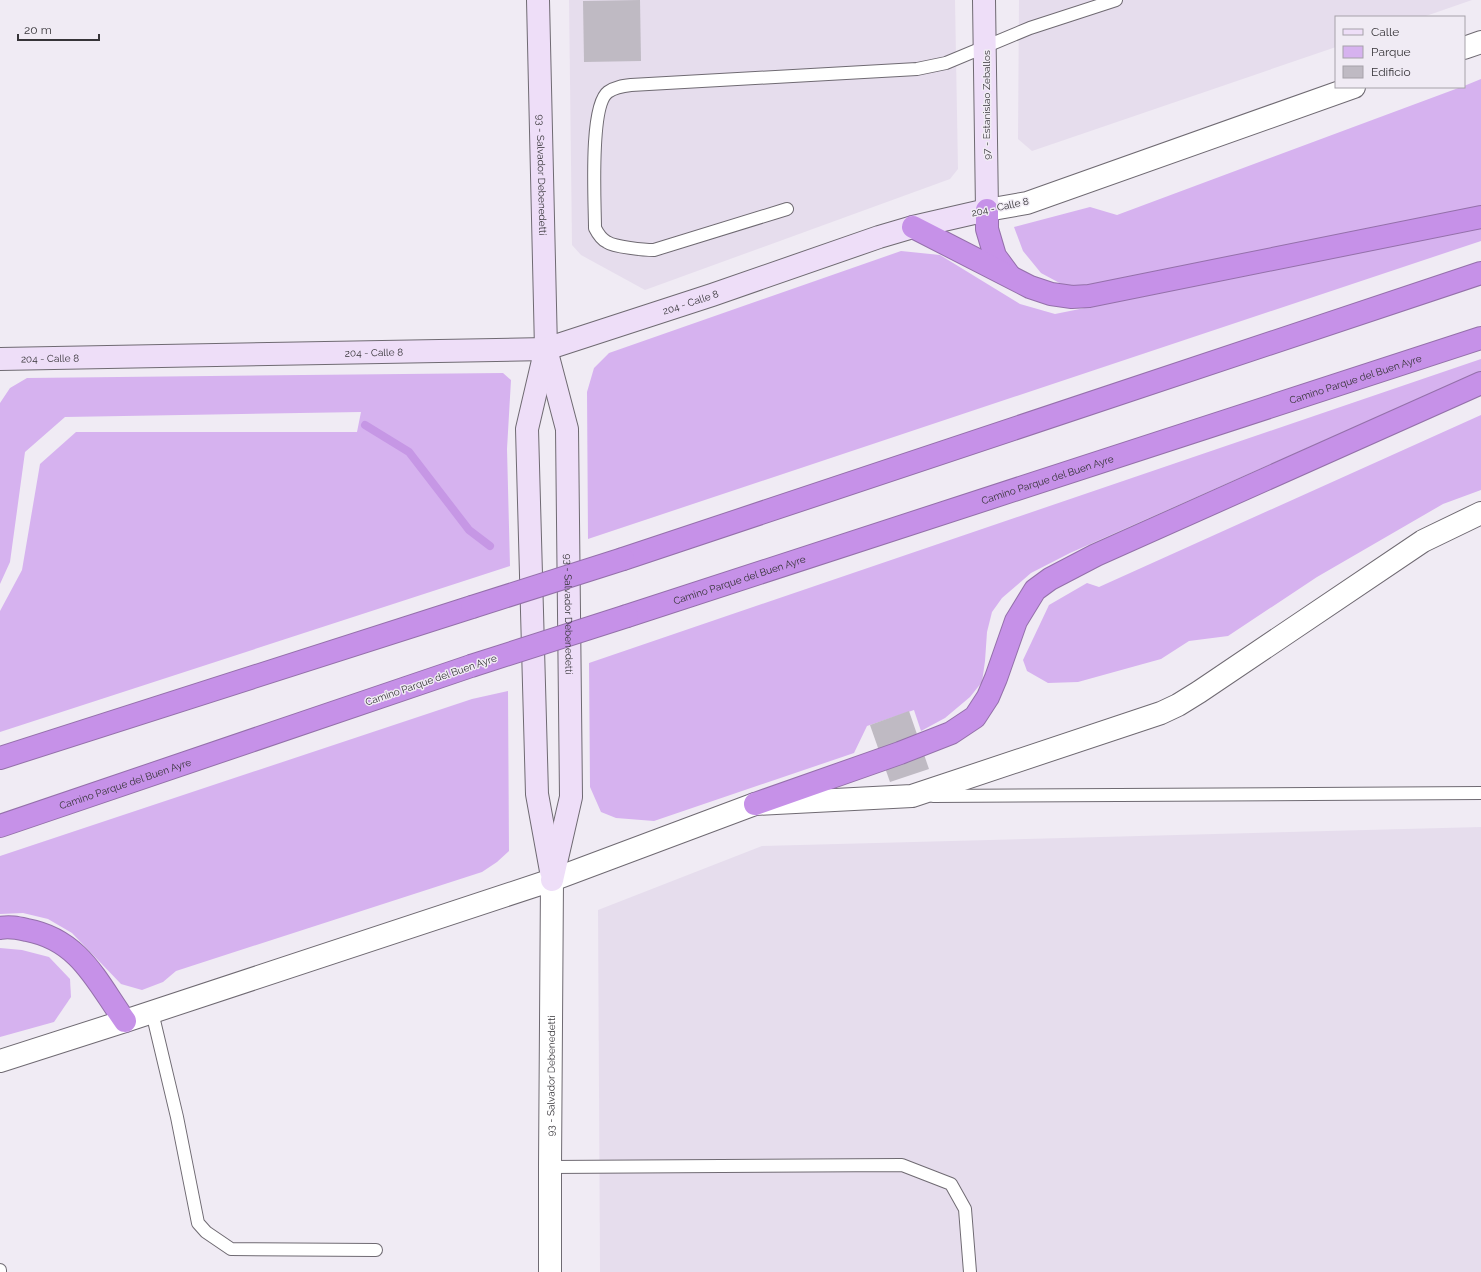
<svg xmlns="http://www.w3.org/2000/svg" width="1481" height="1272" font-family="Raleway,sans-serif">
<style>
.built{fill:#e6dded}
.green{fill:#d6b2ef}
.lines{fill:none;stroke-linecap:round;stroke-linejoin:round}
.stream{stroke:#c697e5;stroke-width:8}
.building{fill:#bfbac3}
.lane-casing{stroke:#6f6a72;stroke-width:14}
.street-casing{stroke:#6f6a72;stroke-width:24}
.secondary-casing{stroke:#6f6a72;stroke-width:24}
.highway-casing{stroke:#9470aa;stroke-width:24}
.lane{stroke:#fff;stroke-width:12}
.street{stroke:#fff;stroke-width:22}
.secondary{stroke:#eedef8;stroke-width:22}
.highway{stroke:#c691e8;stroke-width:22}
.highway-bridge-casing{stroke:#9470aa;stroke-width:24;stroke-linecap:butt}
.highway-bridge{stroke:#c691e8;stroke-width:22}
.labels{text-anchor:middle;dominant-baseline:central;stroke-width:3;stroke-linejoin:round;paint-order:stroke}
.street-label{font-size:10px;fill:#363438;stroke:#f0ebf4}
</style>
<rect width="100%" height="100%" fill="#f0ebf4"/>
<g class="built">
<path d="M569,0H955L958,169L950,179L645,290L581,255L572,245Z"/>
<path d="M1019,0H1472L1423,17H1336V47L1032,151L1018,139Z"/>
<path d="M1481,827V1272H600L598,910L762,846Z"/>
</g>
<g class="green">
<path d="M1481,79V208L1089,288L1067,287L1041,273L1023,251L1014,227L1090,207L1117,215L1461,87H1464V86Z"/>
<path d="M1481,228V241L588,539L587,392L594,368L609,353L901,251L940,255L1020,304L1055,314Z"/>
<path d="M1481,359V371L1070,553L1031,573L1002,598L992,612L987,632L985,661L982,682L970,697L945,718L921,731L914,710L867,726L854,753L654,821L616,818L601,812L590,787L589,663Z"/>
<path d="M503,373L511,380L507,449L510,566L0,732V611L22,570L40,464L76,432H357L361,412L65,417L25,452L10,562L0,584V403L10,388L27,378Z"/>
<path d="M1481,415V490L1443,504L1317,577L1228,636L1189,641L1161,659L1078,682L1048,683L1027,671L1023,660L1049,605L1087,583L1099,587Z"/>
<path d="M508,691L509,851L497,862L482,872L176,971L163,982L142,990L121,984L72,933L48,919L23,913L0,914V856L472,699Z"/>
<path d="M0,948L22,950L49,957L70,979L71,997L54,1022L0,1037Z"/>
</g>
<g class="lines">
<path class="stream" d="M365,425L409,452L469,530L490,546"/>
</g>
<g class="building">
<path d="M640,0L641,61L584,62L583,1Z"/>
<path d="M909,711L929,769L890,782L870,725Z"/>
</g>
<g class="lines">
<g class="lane-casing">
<g id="lane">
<path d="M787,209L654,250C645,250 614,247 607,242C601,239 598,234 595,228C595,203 589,106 608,92C615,87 623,86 631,85L917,69L946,63L1030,28L1116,0"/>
<path d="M933,796L1481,793"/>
<path d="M152,1012L177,1117L198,1223L206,1232L231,1249L376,1250"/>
<path d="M550,1167L902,1165L951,1184L965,1209L970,1272"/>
<path d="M0,1270V1272"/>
</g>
</g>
<g class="street-casing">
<g id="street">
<path d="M1464,48L1481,42"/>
<path d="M987,210L1027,203L1354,87"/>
<path d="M0,1061L125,1021L552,880L755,804L912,796L1161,713L1178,705L1199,692L1423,541L1481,513"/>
<path id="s1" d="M550,1272V1167L552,880"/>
</g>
</g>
<g class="secondary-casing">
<g id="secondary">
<path id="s2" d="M538,0L546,349L567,429L571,797L552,880"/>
<path d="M545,352L527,429L537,794L551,871"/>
<path id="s3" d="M0,359L546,349L712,295L879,237L913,227L987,210L984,0"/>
</g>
</g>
<g class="highway-casing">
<g id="highway">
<path d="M987,210V229L995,256L1009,275"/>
<path d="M913,227L1030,287L1051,294L1072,297L1089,296L1481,217"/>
<path d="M623,559L1481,273"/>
<path id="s4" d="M627,616L1481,338"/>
<path d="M0,758L472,607"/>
<path d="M755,804L900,753L951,733L975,717L988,697L996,678L1016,621L1035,590L1050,579L1096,555L1481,383"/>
<path id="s5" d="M0,826L471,666"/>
<path d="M0,928C10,926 18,928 27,930C80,940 97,982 125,1021"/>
</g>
</g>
<use href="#lane" class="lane"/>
<use href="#street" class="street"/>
<use href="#secondary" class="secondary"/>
<use href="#highway" class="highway"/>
<g class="highway-bridge-casing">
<g id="highway-bridge">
<path d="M472,607L623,559"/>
<path d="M471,666L627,616"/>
</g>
</g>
<use href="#highway-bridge" class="highway-bridge"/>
</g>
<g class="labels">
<g class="street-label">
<text transform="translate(986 105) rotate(-90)">97 - Estanislao Zeballos</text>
<text stroke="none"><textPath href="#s2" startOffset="175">93 - Salvador Debenedetti</textPath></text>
<text transform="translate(1000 207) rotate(-12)">204 - Calle 8</text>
<text stroke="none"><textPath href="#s3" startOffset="698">204 - Calle 8</textPath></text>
<text stroke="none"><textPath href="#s3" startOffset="374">204 - Calle 8</textPath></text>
<text stroke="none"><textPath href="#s3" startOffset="50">204 - Calle 8</textPath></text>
<text stroke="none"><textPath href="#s4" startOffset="766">Camino Parque del Buen Ayre</textPath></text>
<text stroke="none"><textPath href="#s4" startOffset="442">Camino Parque del Buen Ayre</textPath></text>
<text stroke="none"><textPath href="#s4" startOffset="118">Camino Parque del Buen Ayre</textPath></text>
<text stroke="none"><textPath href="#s2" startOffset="617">93 - Salvador Debenedetti</textPath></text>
<text transform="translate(431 680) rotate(-19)">Camino Parque del Buen Ayre</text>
<text stroke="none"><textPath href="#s5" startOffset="132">Camino Parque del Buen Ayre</textPath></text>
<text stroke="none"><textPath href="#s1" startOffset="196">93 - Salvador Debenedetti</textPath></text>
</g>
</g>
<rect x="1335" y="16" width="130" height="72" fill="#f0ebf4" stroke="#a6a2a9"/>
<rect x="1343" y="29" width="20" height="6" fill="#eedef8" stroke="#a6a2a9"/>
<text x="1371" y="36" font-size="12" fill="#363438">Calle</text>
<rect x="1343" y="46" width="20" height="12" fill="#d6b2ef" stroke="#a6a2a9"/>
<text x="1371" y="56" font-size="12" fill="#363438">Parque</text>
<rect x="1343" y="66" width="20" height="12" fill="#bfbac3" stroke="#a6a2a9"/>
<text x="1371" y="76" font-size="12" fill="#363438">Edificio</text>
<path d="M18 34v6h81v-6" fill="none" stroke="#363438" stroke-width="2"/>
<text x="24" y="34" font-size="12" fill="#363438" stroke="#f0ebf4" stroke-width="3" paint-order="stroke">20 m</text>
</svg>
